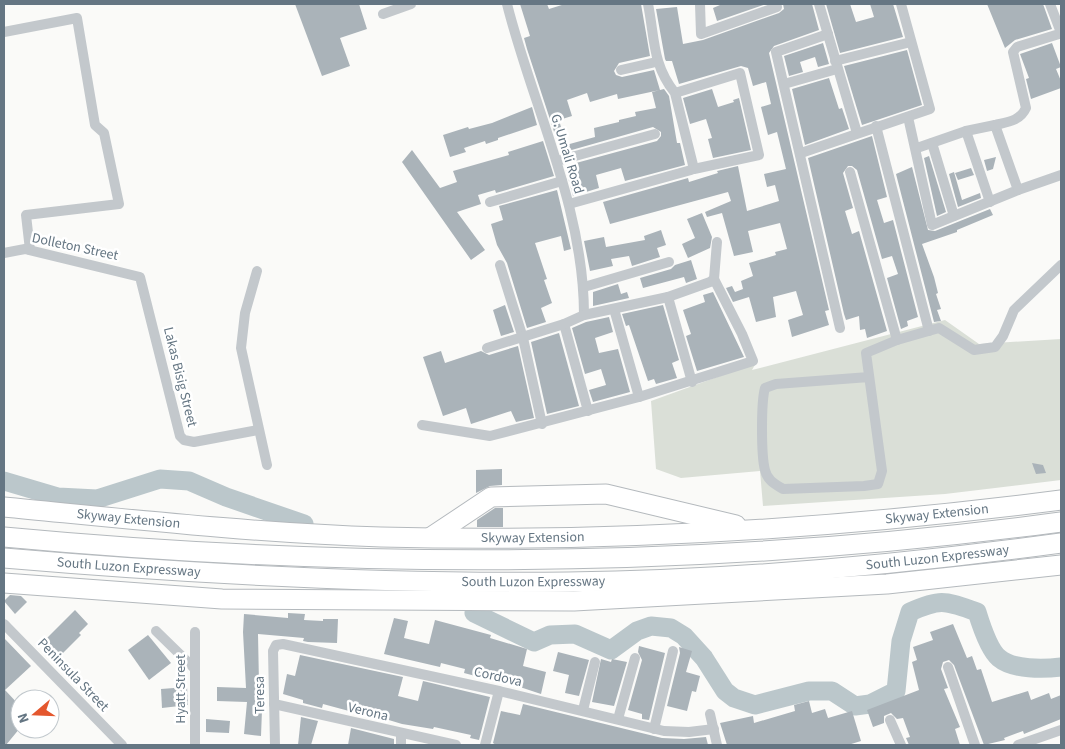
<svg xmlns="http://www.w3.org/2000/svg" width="1065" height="749" font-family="'Source Sans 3',sans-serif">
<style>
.green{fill:#dadfd7}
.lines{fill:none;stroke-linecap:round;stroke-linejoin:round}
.river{stroke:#bbc7cb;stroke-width:19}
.building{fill:#aab3b9}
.motorway-casing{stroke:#b4b9bd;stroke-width:21}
.minor{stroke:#c3c8cc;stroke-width:10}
.motorway{stroke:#fff;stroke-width:19}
.labels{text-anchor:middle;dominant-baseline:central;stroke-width:5;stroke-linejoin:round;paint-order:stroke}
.street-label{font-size:14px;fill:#657683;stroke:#fff}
</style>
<rect width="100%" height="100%" fill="#fafaf8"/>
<path class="green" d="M945,320L979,344L1061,339V480L945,494L763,506L760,471L681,478L656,469L651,401L756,363L752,370Z"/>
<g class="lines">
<g class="river">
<path d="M4,481L58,497L97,499L160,479L189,481L226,497L304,524"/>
<path d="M474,613L534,642L550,635L575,634L611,650L637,631L651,626L671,628L684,636L704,658L725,691L734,698L755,705L809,691H832L855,706L870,704L896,691L901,641L910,612C942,598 945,601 977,612C981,625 989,650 999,658C1013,670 1044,669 1061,667"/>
</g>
</g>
<g class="building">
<path d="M295,4H359L367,29L340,38L350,66L322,76Z"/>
<path d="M520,4H547L549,9L565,4H641L650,56L619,63L614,71L616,75L622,77L654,70L660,90L618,99L617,94L590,102L587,93L567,100L572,116L559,120L566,145L595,137L594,128L619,122V120L636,116L635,112L656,108L652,92L664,89L669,96L677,143H680L685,165L625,181L621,168L596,175L599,188L573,196L565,166L657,141L661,136V132L653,127L561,153L527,49L524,38L530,36Z"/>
<path d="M720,4H766L717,21L713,8L720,5Z"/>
<path d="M783,4H812L819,30L774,46L769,53L829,310L825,311L829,325L792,337L788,320L803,315L796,291L773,297L776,317L756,322L749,297L733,302L726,288L732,286L735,292L743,289L741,281L753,276L749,263L776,255L775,252L787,249L780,223L748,231L753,252L734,256L722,213L707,217L705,212L731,201L728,192L610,224L603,202L688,178L689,182L718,173L717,171L738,166L747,211L779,201L775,185L767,187L764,174L786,169L777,132L768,135L761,107L771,104L766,82L753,86L748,68L741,66L679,84L672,61H666L665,59L656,9L677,7L683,44L703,40L779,13L784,9Z"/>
<path d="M826,4H850L856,22L874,17L870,4H893L903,37L840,53Z"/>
<path d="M987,4H1043L1052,29L1015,40L1005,48Z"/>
<path d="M823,43L829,64L818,67L815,57L800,62L803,72L789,76L784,56Z"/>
<path d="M1052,43L1061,67L1056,69L1061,81V88L1031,99L1026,79L1029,78L1020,54Z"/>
<path d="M907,50L922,105L862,125L844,66Z"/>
<path d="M829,78L839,109L842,108L849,129L805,145L792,89Z"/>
<path d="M712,89L718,107L734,102L733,100L739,98L751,150L713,158L708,139L712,138L706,119L690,124L683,98Z"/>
<path d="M532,107L537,125L498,138V140L486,144L485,141L464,148L466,152L450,157L443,135L468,127L469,129L492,123Z"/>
<path d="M872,136L887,197L877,200L884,223L893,220L918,317L907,321L908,326L901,329L887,278L898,274L892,256L882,259L857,170L852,166H848L843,173L853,208L845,211L852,234L859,231L887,331L867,338L865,329L860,330L859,316L846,320L844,314L808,158Z"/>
<path d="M543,141L554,176L496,193L495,190L478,195L481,204L457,212L485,250L471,260L402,162L412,150L440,188L457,182L453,171L509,155L508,152Z"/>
<path d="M929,156L946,212L937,216L924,158Z"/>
<path d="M996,157L993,169L987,171L984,160Z"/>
<path d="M912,167L928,230L935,231L990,209L993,215L957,230V232L922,244L934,277L938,293L936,294L941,309L937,310L941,321L934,322L896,174Z"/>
<path d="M971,168L974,175L958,180L955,173Z"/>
<path d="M954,172L962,200L980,193L981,198L958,207L949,174Z"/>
<path d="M557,190L571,249L564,251L561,236L535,243L547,279L544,280L552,303L541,308L546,322L527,328L507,263L497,245L491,224L503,220L499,206Z"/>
<path d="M702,213L712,237L710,248L688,258L682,244L695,238L687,219Z"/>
<path d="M661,230L666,245L657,248L660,257L632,266L629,256L611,259L613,266L590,271L584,241L604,237L606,247L645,240L644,236Z"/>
<path d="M691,260L697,279L686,283L684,277L643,288L640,278L671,269L675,265Z"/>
<path d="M618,284L621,294L627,292L629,298L593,306V292Z"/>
<path d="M713,292L744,357L697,371L686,336L691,334L683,310L705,302L703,295Z"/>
<path d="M505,305L514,332L501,336L493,310Z"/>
<path d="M663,305L679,360L672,363L677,378L656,384L654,379L648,381L629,325L626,326L622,314Z"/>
<path d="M609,317L613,332L595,338L599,353L618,349L630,392L593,402L589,390L606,385L601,369L585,374L572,328L586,322Z"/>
<path d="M559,333L579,406L547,414L531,342Z"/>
<path d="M518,346L534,418L516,422L511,411L471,424L466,408L443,416L423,357L441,351L445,363L481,351L489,355Z"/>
<path d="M1032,463L1043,465L1046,473L1036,474Z"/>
<path d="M502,469V485L490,486L476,493V470Z"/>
<path d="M495,508H503V527H477V520Z"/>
<path d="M10,595L21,596L27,602L15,614L4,601Z"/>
<path d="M75,610L88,624L79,633L81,635L60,656L45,640Z"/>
<path d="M288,613L305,614L304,620L323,621V619H338L337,643L308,642L303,641L304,638L258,634L259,684H263L261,736L244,734L247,702L217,701V687L246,688L243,632L244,614L288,618Z"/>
<path d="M394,618L408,621L404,638L429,644L435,620L491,635L490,638L527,649L523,666L546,672L541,694L502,681L503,678L484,674L483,678L464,673L465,669L441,663L440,667L384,654Z"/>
<path d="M953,624L967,658L972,656L977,670L981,669L992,702L1028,691L1031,700L1049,693L1051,699L1061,695V719L1024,734L1023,731L1004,738L1005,740L984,745L954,665L949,660L943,662L941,669L948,688L944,689L960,727L955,729L960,745H909L906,738L910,737L903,718L897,719L891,713L884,716V723L873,727L867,710L919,690L912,662L917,660L913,647L933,640L930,632Z"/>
<path d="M148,635L171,663L149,680L128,650Z"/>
<path d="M4,638L31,666L5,690L20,706V728L6,745H4Z"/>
<path d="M639,646L665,653L649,720L642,719V714L628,710L642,660L638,652Z"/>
<path d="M679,647L692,651L686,672L700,676L696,692L692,691L687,711L667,706L680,653Z"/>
<path d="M558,652L589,660L579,696L565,693L569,675L553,671Z"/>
<path d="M300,655L403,677L398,696L418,701L423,681L490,697L479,740L470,738L471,735L434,727L433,729L402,724L349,708V711L323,704L322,708L303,703V700L283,694L287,674L295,676Z"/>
<path d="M601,659L611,662L612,659L627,662L614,706L592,702Z"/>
<path d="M187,687L188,705L162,708L161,689Z"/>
<path d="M809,701L812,713L825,709L828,718L852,711L861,741L848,745H727L720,723L753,716L754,723L795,711L794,705Z"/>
<path d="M523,704L662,738L684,739L706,737L708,745H496L493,743L501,711L520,715Z"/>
<path d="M301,717L318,721L311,745H298Z"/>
<path d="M206,719L230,721L229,733L206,732Z"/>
<path d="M351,728L394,739V745H348Z"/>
</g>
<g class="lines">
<g class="motorway-casing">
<g id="motorway">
<path id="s1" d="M4,507C129,519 255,533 381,537C608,543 836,529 1061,500"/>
<path d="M4,537C356,570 710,569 1061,522"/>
<path d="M431,537L491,497L606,494L736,525"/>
<path id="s2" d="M4,558C191,574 380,584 568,582C732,580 898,565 1061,543"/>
<path d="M4,583L222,599L574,601L887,584L1061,565"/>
</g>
</g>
<g class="minor">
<path d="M507,4C533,107 584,207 584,315"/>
<path d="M648,4C655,39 652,64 675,93L740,73L759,155L694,169L675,93"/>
<path d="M700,4L701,34L777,7L776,4"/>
<path d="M819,4L857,133"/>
<path d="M383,14L411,4"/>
<path d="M4,32L77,18L95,125L104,133L119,204L26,215L30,250"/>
<path d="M828,34L776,52L840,328"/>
<path d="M835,61L911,42"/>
<path d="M621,70L656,62"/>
<path d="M784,84L837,69"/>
<path d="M908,117L932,225L1018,190L995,125L966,131L917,148"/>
<path d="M995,125C1008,122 1020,121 1026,108L1013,52L1017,47L1059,34L1060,30L1050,4"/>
<path d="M876,126L929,331"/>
<path d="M966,131L990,202"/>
<path d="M932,143L954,216"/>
<path d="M801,153L930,109L901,4"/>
<path d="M557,161L655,134"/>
<path d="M850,172L897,340"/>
<path d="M1018,190L1061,175"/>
<path d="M490,202L562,181"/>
<path d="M569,204L691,170"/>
<path d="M4,253L25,249L140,277L180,436L184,440L194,442L258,430"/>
<path d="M500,265L523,338L542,424"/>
<path d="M257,271L245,313L241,348L267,465"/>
<path d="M584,287L669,262"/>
<path d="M668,297L692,382"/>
<path d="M614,309L639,397"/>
<path d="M564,324L588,411"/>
<path d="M487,348L564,324L584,315L668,297L710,282L714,279L717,242"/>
<path d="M869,377L776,384L765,388C761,402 761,455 765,470C767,480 775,484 783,489L864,486L878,484L882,471L866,353L897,340L939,328L974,350L995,347L1003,336L1014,310L1061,265"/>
<path d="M422,425L490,436L639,397L753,361L742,334L714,279"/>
<path d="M4,624L122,745"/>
<path d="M156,631L195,669"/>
<path d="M195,632V745"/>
<path d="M948,667L975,745"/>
<path d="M274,704L456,745"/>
<path d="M583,710L595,662"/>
<path d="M710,714L717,745"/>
<path d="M618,719L635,658"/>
<path d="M890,720L901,745"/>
<path d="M654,729L673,651"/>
<path d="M275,745L273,651L276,645L283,644L499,691L664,731L689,732L714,729"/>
<path d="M401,745V733"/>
<path d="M485,745L499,691"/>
<path d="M1018,745L1061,730"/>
</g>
<use href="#motorway" class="motorway"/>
</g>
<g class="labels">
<g class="street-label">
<text transform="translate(567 154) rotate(73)">G. Umali Road</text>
<text transform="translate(75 247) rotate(12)">Dolleton Street</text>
<text transform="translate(180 377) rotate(76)">Lakas Bisig Street</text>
<text stroke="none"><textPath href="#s1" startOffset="935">Skyway Extension</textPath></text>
<text stroke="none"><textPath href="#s1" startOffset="125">Skyway Extension</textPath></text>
<text stroke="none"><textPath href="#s1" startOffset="530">Skyway Extension</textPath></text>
<text stroke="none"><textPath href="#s2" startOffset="935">South Luzon Expressway</textPath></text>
<text stroke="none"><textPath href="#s2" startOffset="125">South Luzon Expressway</textPath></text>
<text stroke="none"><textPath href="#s2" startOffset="530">South Luzon Expressway</textPath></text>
<text transform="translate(73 675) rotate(46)">Peninsula Street</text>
<text transform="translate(498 677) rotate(13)">Cordova</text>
<text transform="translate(181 689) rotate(-90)">Hyatt Street</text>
<text transform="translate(260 695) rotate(-91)">Teresa</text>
<text transform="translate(368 712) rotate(13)">Verona</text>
</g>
</g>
<rect width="1065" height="749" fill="none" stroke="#657683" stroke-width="10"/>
<g transform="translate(35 714) rotate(251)"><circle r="24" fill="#ffffff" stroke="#c1c8cd"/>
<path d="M0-4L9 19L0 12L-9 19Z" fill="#e4572e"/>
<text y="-8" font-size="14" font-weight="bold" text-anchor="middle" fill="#657683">N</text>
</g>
</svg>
